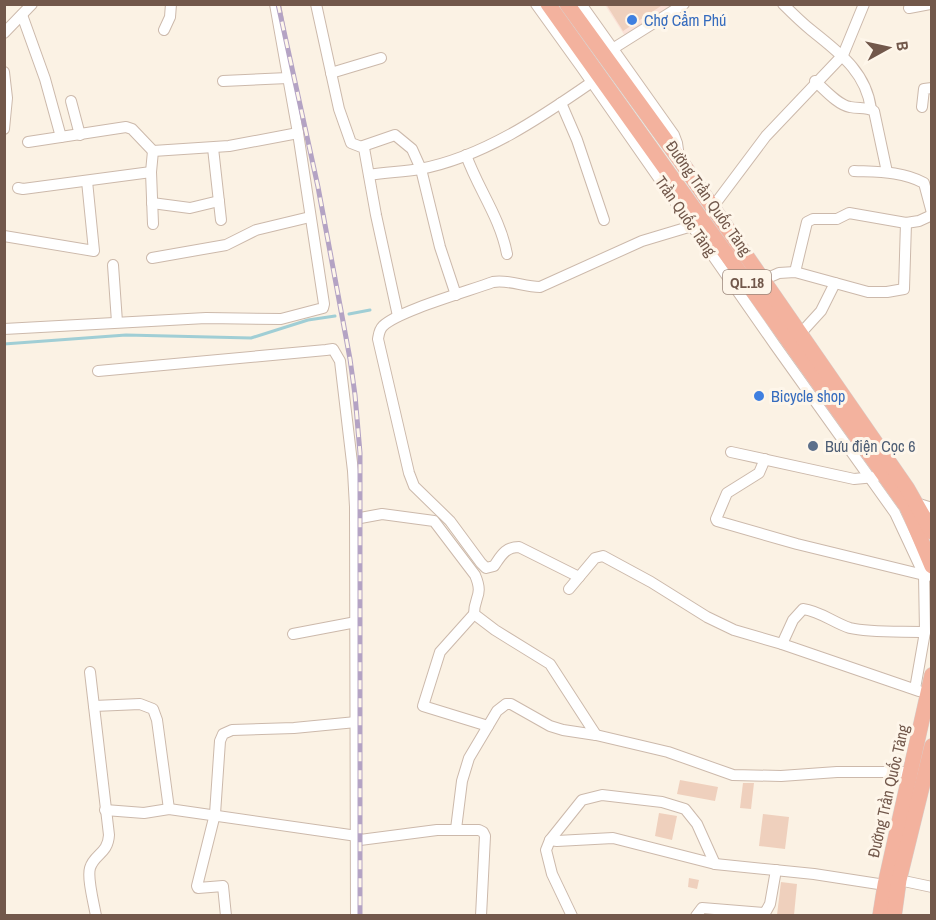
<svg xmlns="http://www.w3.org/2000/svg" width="936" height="920" font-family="'Archivo Narrow',sans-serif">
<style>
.commercial{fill:#fbe2d8}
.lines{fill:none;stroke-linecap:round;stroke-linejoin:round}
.stream{stroke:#a0ced5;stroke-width:3}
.building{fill:#efd0bd}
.minor-casing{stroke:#ccb9ab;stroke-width:12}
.highway-casing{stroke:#d8d0cd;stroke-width:16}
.minor{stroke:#fff;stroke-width:10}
.highway{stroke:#f3b29e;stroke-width:15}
.rail-casing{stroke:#b4a3c4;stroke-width:5}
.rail{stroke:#fef6ea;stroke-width:3;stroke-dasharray:9;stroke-linecap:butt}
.shop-dot{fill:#3f7fe0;stroke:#fef6ea;stroke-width:2}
.service-dot{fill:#5c6f8a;stroke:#fef6ea;stroke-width:2}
.labels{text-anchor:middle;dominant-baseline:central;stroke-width:6;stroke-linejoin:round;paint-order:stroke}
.shield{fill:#fef6ea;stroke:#9c877b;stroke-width:1.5}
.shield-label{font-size:15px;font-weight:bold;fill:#72584b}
.shop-label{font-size:16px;fill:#366cbe;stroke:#fef6ea;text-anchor:start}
.street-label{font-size:16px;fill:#72584b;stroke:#fef6ea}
.service-label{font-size:16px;fill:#4e5e75;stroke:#fef6ea;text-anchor:start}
</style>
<rect width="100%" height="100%" fill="#fbf2e4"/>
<path class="commercial" d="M605,5H671L625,36Z"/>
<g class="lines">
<g class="stream">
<path d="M349,314L370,310"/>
<path d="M4,344L126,335L251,338L308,320L335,316"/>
</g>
</g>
<g class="building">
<path d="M606,4H664L623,31Z"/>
<path d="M680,780L718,787L715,801L677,794Z"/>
<path d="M743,783H754L751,809L740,808Z"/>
<path d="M659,813L677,816L672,840L655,836Z"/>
<path d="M763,814L789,817L785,849L759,846Z"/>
<path d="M689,878L699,880L697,889L688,887Z"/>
<path d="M781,882L797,884L794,915H777Z"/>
</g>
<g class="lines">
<g class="minor-casing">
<g id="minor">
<path d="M316,4L339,109L351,143L364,148L376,215L398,316"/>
<path d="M536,4L582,68L775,345L895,513L924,575L925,632L915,689"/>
<path d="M581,4L674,135L677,143L679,157"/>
<path d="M783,4C792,13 801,22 811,30C838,52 866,71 871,109"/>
<path d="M909,8L930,4"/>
<path d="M22,15L45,79L61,137"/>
<path d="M164,30L170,17L171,4"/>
<path d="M4,33L32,4"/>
<path d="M614,48L684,4"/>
<path d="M4,72L7,98L4,129"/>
<path d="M331,73L381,58"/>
<path d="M223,81L288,78"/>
<path d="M815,81C825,90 838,105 850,107C859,109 866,107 874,111L887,172"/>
<path d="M71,101L80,135"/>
<path d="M561,103L577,140L604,220"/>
<path d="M922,107L924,89L932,88"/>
<path d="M28,142L126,127L132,129L153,151"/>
<path d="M363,146L395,135L412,149L421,169L440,247L456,295"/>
<path d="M213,148L221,220"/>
<path d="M466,155C478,189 500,217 507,254"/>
<path d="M854,171C878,172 902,171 924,183L932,213"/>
<path d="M369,175C386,172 403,172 420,169C483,157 540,118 592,82"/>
<path d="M18,188L23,189L151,172"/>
<path d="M152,203L190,208L219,201"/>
<path d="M712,208L766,136L843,55L864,4"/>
<path d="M153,224L151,172L153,151L229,146L298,133"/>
<path d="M4,236L94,251L87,181"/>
<path d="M152,258L226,245L256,230L310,217"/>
<path d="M113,265L117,322"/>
<path d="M795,272L807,222L813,219H837L849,213L906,223L919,221L932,215"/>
<path d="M763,280L779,273L795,272L868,292H887L904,289L906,223"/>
<path d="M4,329L206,318L281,319L323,308L324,304L298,133L275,4"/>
<path d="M800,334L821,311L835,283"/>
<path d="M98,371L326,350L333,349L340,361L353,471L355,507L356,916"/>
<path d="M731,452L854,479L875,477"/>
<path d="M765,459L759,473L727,493L716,519L717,521L797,544L928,576"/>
<path d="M916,503L932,508"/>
<path d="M355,519L382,514L434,521L475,575C484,596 474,596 474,614L495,630L550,664L596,735"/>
<path d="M579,577L519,547C505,547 501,556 494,566L486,568L481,563L450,521L414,486L409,473L378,339C379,334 379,330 383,326C398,311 469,291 493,282C508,279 524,287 540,287L642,241L692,226"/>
<path d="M569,589L595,558L603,556L651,582L707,617L734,630L782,644L919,691"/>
<path d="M474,614L440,652L423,706L488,726"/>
<path d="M293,634L356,622"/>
<path d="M782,644L793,620L803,609C820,611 834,623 850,628C870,633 903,631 925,632"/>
<path d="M90,672L109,835C108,854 94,854 90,868C87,878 94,904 96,916"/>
<path d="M94,706L140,704L153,709L157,720L169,809"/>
<path d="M105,810L144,813L169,809L357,836L360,840L437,830H479L483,832L485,836L481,916"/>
<path d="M456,829L462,781L469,758L497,711L506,704H511L550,726L563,730L596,735L668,752L733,775L781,776L837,772H911"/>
<path d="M550,840L557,841L613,838L715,864L814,874L885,885"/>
<path d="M899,880L932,887"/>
<path d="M226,916L223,886L198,888L197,886L215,814L220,741L223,734L232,730L294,728L356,722"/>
<path d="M572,916L552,874L546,850L550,840L582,800L602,795L662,802L685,809L697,824L715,864"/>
<path d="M696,916L702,908L765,913L770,904L776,870"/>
</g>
</g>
<g class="highway-casing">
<g id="highway">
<path d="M548,4L907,507L932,566"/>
<path d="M567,4L680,160L907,488L932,532"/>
<path d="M880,916L885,885L932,675"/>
<path d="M894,916L899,880L932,746"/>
</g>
</g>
<use href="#minor" class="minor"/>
<use href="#highway" class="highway"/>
<g class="rail-casing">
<path id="rail" d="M278,4L318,187L350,359L355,395L360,453V916"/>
</g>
<use href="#rail" class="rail"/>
</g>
<g class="shop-dot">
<circle cx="632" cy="20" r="6"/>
<circle cx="759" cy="396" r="6"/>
</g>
<circle class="service-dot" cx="813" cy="446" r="6"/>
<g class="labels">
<rect class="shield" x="723" y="270" width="48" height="24" rx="4.5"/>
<g class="shield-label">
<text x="747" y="282">QL.18</text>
</g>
<g class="shop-label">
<text x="644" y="20">Chợ Cẩm Phú</text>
<text x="771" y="396">Bicycle shop</text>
</g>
<g class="street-label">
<text transform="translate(709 198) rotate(55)">Đường Trần Quốc Tảng</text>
<text transform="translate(686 216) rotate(55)">Trần Quốc Tảng</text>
<text transform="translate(888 791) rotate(-77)">Đường Trần Quốc Tảng</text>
</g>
<g class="service-label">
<text x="825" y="446">Bưu điện Cọc 6</text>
</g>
</g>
<rect width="936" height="920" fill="none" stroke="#72584b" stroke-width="12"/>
<g transform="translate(888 48) rotate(82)" stroke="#fef6ea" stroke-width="4.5" paint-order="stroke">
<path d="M0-4.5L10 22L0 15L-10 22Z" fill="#72584b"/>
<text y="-9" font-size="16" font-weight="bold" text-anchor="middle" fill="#72584b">B</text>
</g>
</svg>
